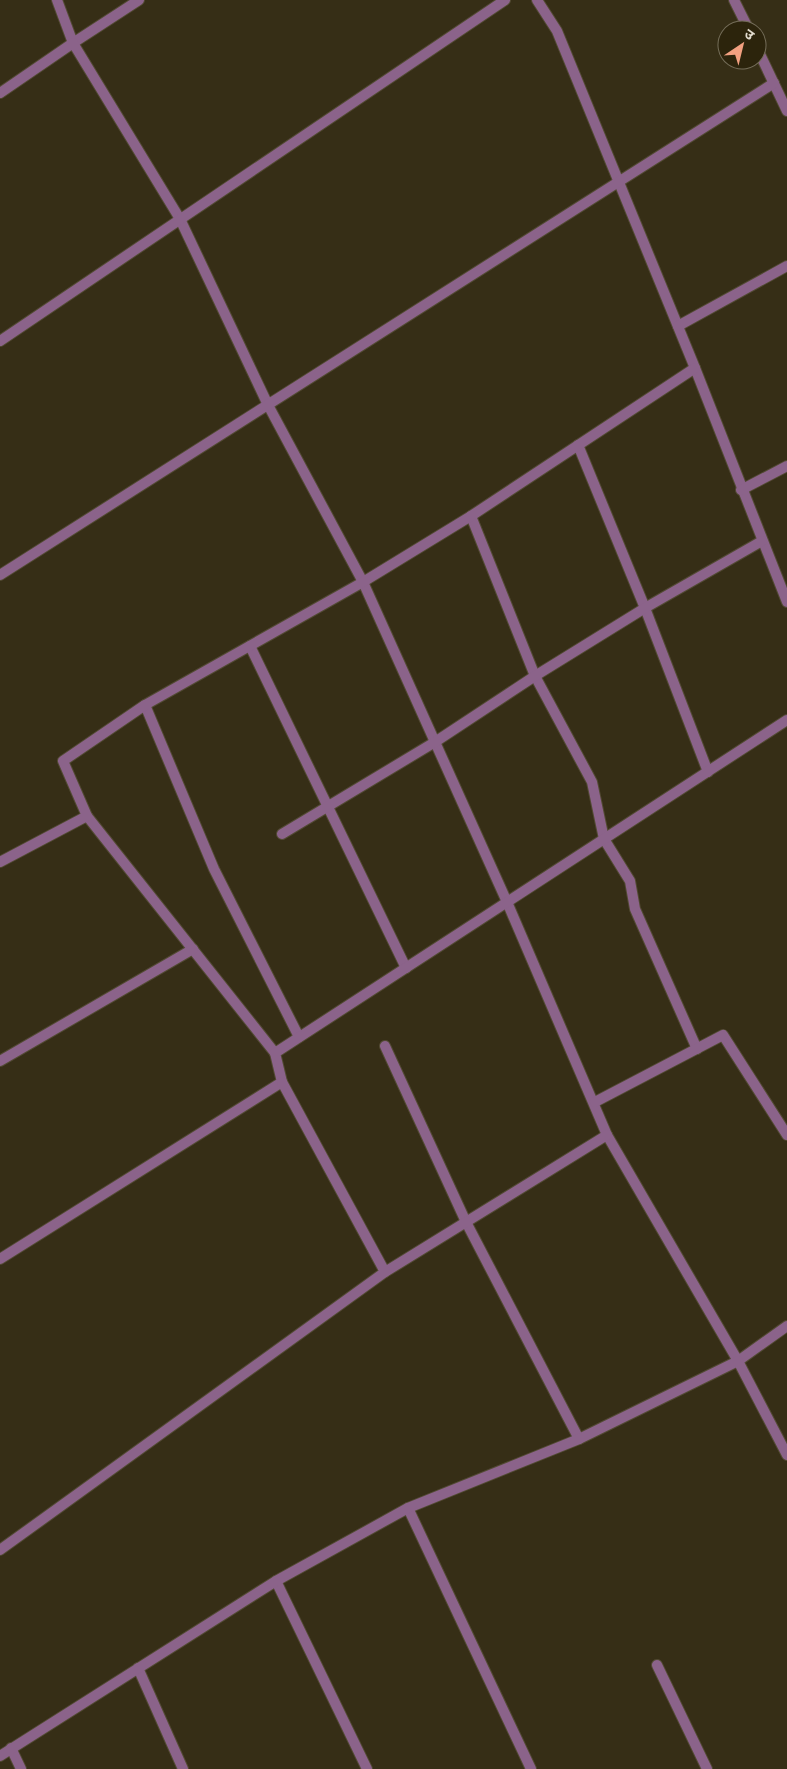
<svg xmlns="http://www.w3.org/2000/svg" width="787" height="1769" font-family="'DM Sans','Noto Sans Devanagari',sans-serif">
<style>
.lines{fill:none;stroke-linecap:round;stroke-linejoin:round}
.street-casing{stroke:#524a33;stroke-width:12}
.street{stroke:#8b638a;stroke-width:10}
</style>
<rect width="100%" height="100%" fill="#362e16"/>
<g class="lines">
<g class="street-casing">
<g id="street">
<path d="M57,0L73,43L139,0"/>
<path d="M537,0L557,31L695,368L787,602"/>
<path d="M734,0L749,30"/>
<path d="M757,48L787,111"/>
<path d="M0,93L73,43L180,219L268,405L363,582L507,902L607,1135L738,1361L787,1326"/>
<path d="M678,326L787,266"/>
<path d="M0,341L505,0"/>
<path d="M578,445L645,608L708,772"/>
<path d="M741,490L787,466"/>
<path d="M471,516L535,676L592,782L604,839L630,881L635,909L697,1049"/>
<path d="M0,575L774,83"/>
<path d="M250,646L406,968"/>
<path d="M145,705L214,869L299,1037"/>
<path d="M87,816L275,1053"/>
<path d="M282,834L435,742L535,676L645,608L762,541"/>
<path d="M0,862L87,816L63,761L145,705L363,582L471,516L695,368"/>
<path d="M385,1046L466,1222L579,1439"/>
<path d="M0,1061L193,949"/>
<path d="M595,1102L723,1035L787,1135"/>
<path d="M0,1259L282,1082L275,1053L787,720"/>
<path d="M385,1272L607,1135"/>
<path d="M408,1508L531,1769"/>
<path d="M0,1550L385,1272L282,1082"/>
<path d="M276,1581L367,1769"/>
<path d="M657,1665L707,1769"/>
<path d="M138,1668L183,1769"/>
<path d="M11,1748L21,1769"/>
<path d="M0,1756L276,1581L408,1508L579,1439L738,1361L787,1455"/>
</g>
</g>
<use href="#street" class="street"/>
</g>
<g transform="translate(742 45) rotate(35)"><circle r="24" fill="#2c240c" stroke="#756e5a"/>
<path d="M0-4L9 19L0 12L-9 19Z" fill="#f2a080"/>
<text y="-8" font-size="14" font-weight="bold" text-anchor="middle" fill="#e2dcce">उ</text>
</g>
</svg>
